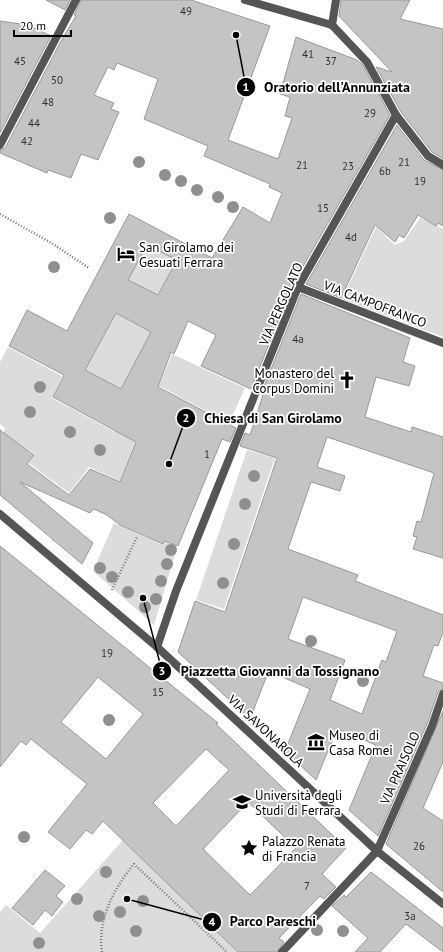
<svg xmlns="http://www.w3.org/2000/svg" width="443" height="952" font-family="'PT Sans',sans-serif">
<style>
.green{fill:#dcdcdc}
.building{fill:#c4c4c4;stroke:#999;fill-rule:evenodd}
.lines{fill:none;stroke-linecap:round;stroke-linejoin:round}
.path{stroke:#777;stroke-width:2.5;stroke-dasharray:1 2;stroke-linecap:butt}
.minor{stroke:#555;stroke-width:8}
.tree{fill:#8f8f8f}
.labels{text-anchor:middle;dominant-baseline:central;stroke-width:3.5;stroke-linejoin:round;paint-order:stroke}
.number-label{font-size:11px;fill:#313131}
.poi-label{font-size:13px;fill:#000;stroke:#fff;text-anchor:start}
.street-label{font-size:13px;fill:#000;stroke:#fff}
.leader{fill:none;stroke:#000;stroke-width:1.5}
.callout-dot{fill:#000;stroke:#fff;stroke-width:1.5}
.mark-label{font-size:12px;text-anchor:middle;font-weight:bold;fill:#fff}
.callout-label{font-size:14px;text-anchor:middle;font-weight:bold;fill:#000;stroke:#fff;stroke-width:3.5;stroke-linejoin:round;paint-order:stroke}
</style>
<rect width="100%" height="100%" fill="#fff"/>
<g class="green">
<path d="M420,218L443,229V337L342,299L376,227L395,245L404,241Z"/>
<path d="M147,245L177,260L158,295L128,280Z"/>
<path d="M116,313L151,332L121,389L85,370Z"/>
<path d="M8,347L62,376L52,398L115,432L122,418L141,426L120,481L89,467L69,493L29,463L35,454L4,433L5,428L0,424V362Z"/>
<path d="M172,354L245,388L229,423L159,386Z"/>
<path d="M247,450L275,458L224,609L196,600Z"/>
<path d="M114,523L163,545L164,542L177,547L154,625L93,571Z"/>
<path d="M123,840L238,952H0V912L6,905L40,933Z"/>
</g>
<g class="building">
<path d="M46,0H70L65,10Z"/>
<path d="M81,0H191L270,26L228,140L278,159L292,118L285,116L290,97L280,94L296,37L357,60L363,65L390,115L293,284L251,389L201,366L216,335L188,321L174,354L171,352L158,387L236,428L230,442L222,439L178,546L164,541L163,544L120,525L107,515L94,509L90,513L20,482L93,543L82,564L0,495V430L34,455L27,464L69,495L90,469L120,482L136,442L53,397L64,375L9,346L27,310L67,331L129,214L212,258L243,207L270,223L282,193L269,187L270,184L204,156L208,146L144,119L158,79L117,63L114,70L108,67L94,95L114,103L111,109L119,112L98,160L81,154L71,178L48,170L47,173L0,153V150L5,148L61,41L76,16L74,15ZM147,245L177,260L158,295L128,280ZM116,313L151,332L121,389L85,370Z"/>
<path d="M341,0H410L400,19L443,29V159L432,152L401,112L376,67L392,72L339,16Z"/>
<path d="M0,21L28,25L51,36L0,133Z"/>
<path d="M397,125L424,160L443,170V226L438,223L436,226L418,215L404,238L399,235L395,242L375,225L341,298L306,284Z"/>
<path d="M301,294L410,338L403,362L415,366L409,386L376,377L365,417L411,432L412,427L443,437V558L413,549L417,537L413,536L417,521L421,522L434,473L327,437L317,467L345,476L340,491L311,482L288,549L358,575L355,581L443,615V632L438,646L434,645L423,676L443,683V689L438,692L427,724L378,836L349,810L376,745L337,729L316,780L285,751L310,689L273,673L272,676L267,675L250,719L178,652L195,601L225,612L277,458L240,446L245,433L250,435L263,395L261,394ZM303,597L397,631L386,662L382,660L362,714L330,700L345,660L288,639Z"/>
<path d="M0,546L218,723L216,724L346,848L322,874L336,887L324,899L320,896L279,938L284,942L277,952H238L103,821L92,834L86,830L70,849L48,832L87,784L31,739L26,745L21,741L0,767ZM98,677L143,714L106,759L61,722ZM206,749L229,770L176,826L153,803ZM248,802L296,848L250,895L203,849Z"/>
<path d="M443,711V762L423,808L443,821V892L386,844Z"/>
<path d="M45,870L65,886L56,896L63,902L52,916L45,910L33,925L12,908Z"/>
<path d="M371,872L443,928V952L406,924L380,952H355L368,938L332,906L344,895L346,897Z"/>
</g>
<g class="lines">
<g class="path">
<path d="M0,214L53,244L89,268"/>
<path d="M112,590L137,537"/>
<path d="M102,952C97,920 114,888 134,864L227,952"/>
</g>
<g class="minor">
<path d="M245,0L332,25L367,62L396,115L428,156L443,165"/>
<path d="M332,25L336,0"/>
<path d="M0,145L76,0"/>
<path d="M298,287L443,343"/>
<path d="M0,514L157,647L377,851L443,904"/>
<path d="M157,647L176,591L298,287L396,115"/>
<path d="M282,952L377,851L432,726L443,694"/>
</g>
</g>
<g class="tree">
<circle cx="139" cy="162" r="6"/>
<circle cx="165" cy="175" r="6"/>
<circle cx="181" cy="181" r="6"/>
<circle cx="197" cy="190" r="6"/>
<circle cx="218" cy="197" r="6"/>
<circle cx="233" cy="207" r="6"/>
<circle cx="110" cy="218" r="6"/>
<circle cx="54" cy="267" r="6"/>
<circle cx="40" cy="387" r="6"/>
<circle cx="30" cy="412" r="6"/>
<circle cx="70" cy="432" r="6"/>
<circle cx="100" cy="450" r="6"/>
<circle cx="254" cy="476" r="6"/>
<circle cx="245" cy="504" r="6"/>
<circle cx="234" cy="544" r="6"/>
<circle cx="171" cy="550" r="6"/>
<circle cx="167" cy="564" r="6"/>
<circle cx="100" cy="568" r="6"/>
<circle cx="112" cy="577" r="6"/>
<circle cx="161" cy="581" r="6"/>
<circle cx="223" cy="583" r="6"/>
<circle cx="128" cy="592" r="6"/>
<circle cx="156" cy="599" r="6"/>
<circle cx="145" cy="607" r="6"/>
<circle cx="311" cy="641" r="6"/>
<circle cx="363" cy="681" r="6"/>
<circle cx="109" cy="720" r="6"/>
<circle cx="24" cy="837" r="6"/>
<circle cx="106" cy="872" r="6"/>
<circle cx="77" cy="899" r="6"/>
<circle cx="143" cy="901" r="6"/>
<circle cx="120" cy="912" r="6"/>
<circle cx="99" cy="916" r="6"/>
<circle cx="317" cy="930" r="6"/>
<circle cx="136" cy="931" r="6"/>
<circle cx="343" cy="931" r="6"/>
<circle cx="39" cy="943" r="6"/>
</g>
<defs>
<g id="hotel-bare" transform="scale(1.38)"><path d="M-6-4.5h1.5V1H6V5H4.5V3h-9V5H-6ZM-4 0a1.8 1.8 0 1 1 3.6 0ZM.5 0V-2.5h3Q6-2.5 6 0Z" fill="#000" stroke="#fff" stroke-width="2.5" paint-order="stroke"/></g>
<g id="church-bare" transform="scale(1.38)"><path d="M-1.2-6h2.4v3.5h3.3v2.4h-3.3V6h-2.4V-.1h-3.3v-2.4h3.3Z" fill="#000" stroke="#fff" stroke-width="2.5" paint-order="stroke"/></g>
<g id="museum-bare" transform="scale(1.38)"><path d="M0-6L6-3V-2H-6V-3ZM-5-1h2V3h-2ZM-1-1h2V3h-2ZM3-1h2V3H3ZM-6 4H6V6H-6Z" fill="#000" stroke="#fff" stroke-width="2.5" paint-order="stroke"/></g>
<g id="university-bare" transform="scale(1.38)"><path d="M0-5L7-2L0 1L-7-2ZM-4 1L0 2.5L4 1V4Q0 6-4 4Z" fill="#000" stroke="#fff" stroke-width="2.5" paint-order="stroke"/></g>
<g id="sight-bare" transform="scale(1.38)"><path d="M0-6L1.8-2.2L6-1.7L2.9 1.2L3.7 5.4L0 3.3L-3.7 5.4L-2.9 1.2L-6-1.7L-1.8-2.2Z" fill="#000" stroke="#fff" stroke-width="2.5" paint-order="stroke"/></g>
</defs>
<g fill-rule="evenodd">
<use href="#hotel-bare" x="126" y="254"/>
<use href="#church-bare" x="347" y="380"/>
<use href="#museum-bare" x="316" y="742"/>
<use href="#university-bare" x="242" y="802"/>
<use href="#sight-bare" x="249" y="848"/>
</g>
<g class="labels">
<g class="number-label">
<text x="186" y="11">49</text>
<text x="308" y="54">41</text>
<text x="20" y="61">45</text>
<text x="331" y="61">37</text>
<text x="57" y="80">50</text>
<text x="48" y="102">48</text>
<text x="370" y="113">29</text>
<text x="34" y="123">44</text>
<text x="27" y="141">42</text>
<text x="404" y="162">21</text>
<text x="302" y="165">21</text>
<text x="348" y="166">23</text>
<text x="385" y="171">6b</text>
<text x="420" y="181">19</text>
<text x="323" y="208">15</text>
<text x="351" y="237">4d</text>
<text x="298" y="339">4a</text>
<text x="207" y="454">1</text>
<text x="107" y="653">19</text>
<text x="158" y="692">15</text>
<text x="419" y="846">26</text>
<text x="307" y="886">7</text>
<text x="410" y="916">3a</text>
</g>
<g class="poi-label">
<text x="139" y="247">San Girolamo dei<tspan x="139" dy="15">Gesuati Ferrara</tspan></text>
<text x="334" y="373" text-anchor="end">Monastero del<tspan x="334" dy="15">Corpus Domini</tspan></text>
<text x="329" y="735">Museo di<tspan x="329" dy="15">Casa Romei</tspan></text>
<text x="255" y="795">Università degli<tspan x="255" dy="15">Studi di Ferrara</tspan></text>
<text x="262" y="841">Palazzo Renata<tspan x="262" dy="15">di Francia</tspan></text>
</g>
<g class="street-label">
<text transform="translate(281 304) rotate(-66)">VIA PERGOLATO</text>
<text transform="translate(375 304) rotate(21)">VIA CAMPOFRANCO</text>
<text transform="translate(266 731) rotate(43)">VIA SAVONAROLA</text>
<text transform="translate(400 768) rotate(-66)">VIA PRAISOLO</text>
</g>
</g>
<path class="leader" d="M236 35L246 87M169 464L186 418M143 598L162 671M127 899L212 922"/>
<g class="callout-dot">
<circle cx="236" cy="35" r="4"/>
<circle cx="169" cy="464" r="4"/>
<circle cx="143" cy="598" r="4"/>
<circle cx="127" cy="899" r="4"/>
<circle cx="246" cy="87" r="10"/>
<circle cx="186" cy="418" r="10"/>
<circle cx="162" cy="671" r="10"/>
<circle cx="212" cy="922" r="10"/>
</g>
<g class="mark-label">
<text x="246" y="91">1</text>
<text x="186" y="422">2</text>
<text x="162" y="675">3</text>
<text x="212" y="926">4</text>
</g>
<g class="callout-label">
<text x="337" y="92">Oratorio dell'Annunziata</text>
<text x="273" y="423">Chiesa di San Girolamo</text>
<text x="280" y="676">Piazzetta Giovanni da Tossignano</text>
<text x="273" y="926">Parco Pareschi</text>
</g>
<path d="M14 30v6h57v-6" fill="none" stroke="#000000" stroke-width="2"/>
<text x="20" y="30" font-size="12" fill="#000000" stroke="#ffffff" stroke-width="3" paint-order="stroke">20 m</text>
</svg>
